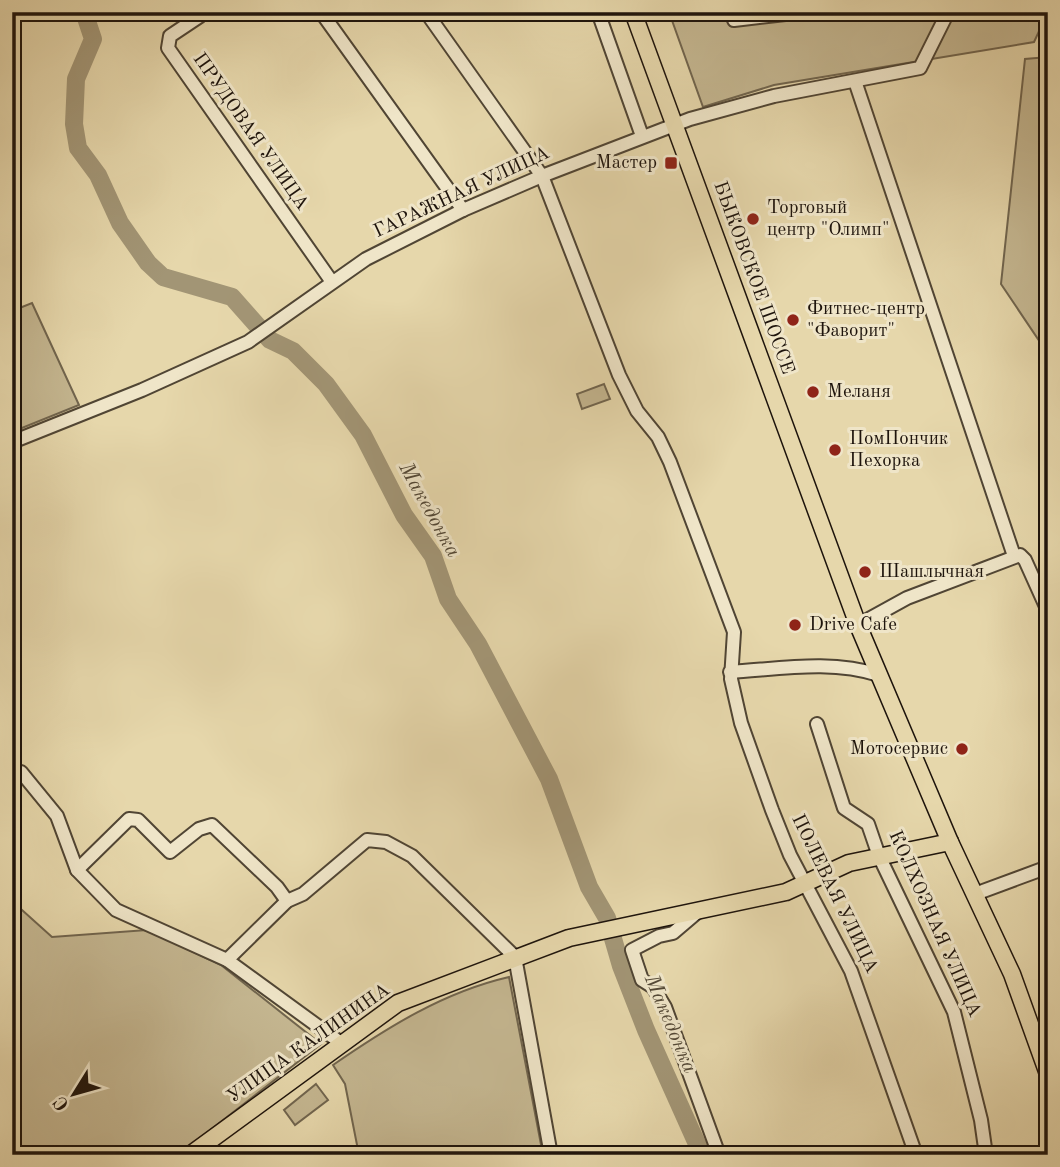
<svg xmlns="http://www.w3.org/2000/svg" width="1060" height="1167" font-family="'Old Standard TT',serif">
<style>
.green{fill:#c4b690;stroke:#71654e;stroke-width:2}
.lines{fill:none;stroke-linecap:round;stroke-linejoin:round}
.river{stroke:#a29575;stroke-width:18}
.minor-casing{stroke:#504534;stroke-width:16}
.major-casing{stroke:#1e140c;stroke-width:19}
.minor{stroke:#efe5c8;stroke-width:12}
.major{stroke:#e6d7ab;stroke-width:16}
.poi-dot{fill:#8f2418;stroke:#efe5c8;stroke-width:2.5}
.labels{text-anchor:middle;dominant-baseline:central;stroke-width:6;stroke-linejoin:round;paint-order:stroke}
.street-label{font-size:19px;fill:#1e140c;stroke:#efe5c8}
.poi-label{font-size:19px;fill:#1e140c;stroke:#efe5c8;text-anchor:start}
.water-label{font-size:21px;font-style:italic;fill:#534836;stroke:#efe5c8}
</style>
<rect width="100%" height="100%" fill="#e6d7ab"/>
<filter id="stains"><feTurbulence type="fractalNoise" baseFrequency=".00286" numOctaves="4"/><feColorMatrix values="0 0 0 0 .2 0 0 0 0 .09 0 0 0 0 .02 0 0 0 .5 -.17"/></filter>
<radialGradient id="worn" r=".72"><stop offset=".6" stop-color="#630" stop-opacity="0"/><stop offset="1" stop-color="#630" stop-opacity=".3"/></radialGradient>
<g class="green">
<path d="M669,12H1048L1034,42L774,85L703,107Z"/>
<path d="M1048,57V354L1001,284L1025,59Z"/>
<path d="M32,303L79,405L12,432V311Z"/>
<path d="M604,384L610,399L582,409L577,394Z"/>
<path d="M12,901L52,937L147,930L221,965L321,1044L178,1155H12Z"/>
<path d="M509,977L543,1155H359L345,1084L333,1065C388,1027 444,992 509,977Z"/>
<path d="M316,1084L328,1100L295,1125L284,1110Z"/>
</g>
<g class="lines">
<path class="river" d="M84,12L93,39L76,79L74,124L78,148L98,175L120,223L148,263L163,277L232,297L270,340L293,351L326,384L363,435L404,515L433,556L448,599L478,644L549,779L589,887L607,918L621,966L646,1030L702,1155"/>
<g class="minor-casing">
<g id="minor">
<path d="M198,12L200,16L170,36L168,48L332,282"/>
<path d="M321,12L463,210"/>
<path d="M426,12L542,176L619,375L637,411L658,437L670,462L734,632L731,679L741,723L772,810L790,855L851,971L916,1155"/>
<path d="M598,12L642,136"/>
<path d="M731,12L734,20L803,12"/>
<path d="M855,81L1014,556"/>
<path d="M12,442L142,390L248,342L366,259L463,210L542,176L690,119L774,96L920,68L948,12"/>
<path d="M858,625L907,598L1020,555L1025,560L1048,611"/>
<path d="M730,672C779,669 831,659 879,675"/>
<path d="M817,724L844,808L868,824L879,856L954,1012L981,1120L986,1155"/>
<path d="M21,772L57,816L77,870L116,910L227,960L341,1043"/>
<path d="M77,870L129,819L138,820L170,852L199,829L212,825L277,887L287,901"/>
<path d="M975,894L1048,867"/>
<path d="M700,910L673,933L659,936L632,950L642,980L653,987L665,1007L719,1155"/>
<path d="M227,960L287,901L303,894L367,840L386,842L412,856L515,957L551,1155"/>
</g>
</g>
<g class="major-casing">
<g id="major">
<path d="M633,12L858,625L950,842L1012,974L1048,1074"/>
<path d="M190,1155L398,1003L569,938L786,892L849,863L950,842"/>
</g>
</g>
<use href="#minor" class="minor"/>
<use href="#major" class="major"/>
</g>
<g class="poi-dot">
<rect x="664" y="156" width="14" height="14" rx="3.5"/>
<circle cx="753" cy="219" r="7"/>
<circle cx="793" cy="320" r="7"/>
<circle cx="813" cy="392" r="7"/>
<circle cx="835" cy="450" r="7"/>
<circle cx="865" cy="572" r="7"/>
<circle cx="795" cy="625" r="7"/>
<circle cx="962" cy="749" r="7"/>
</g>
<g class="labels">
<g class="street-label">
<text transform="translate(250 132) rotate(55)">ПРУДОВАЯ УЛИЦА</text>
<text transform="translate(462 193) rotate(-25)">ГАРАЖНАЯ УЛИЦА</text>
<text transform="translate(753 278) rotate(70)">БЫКОВСКОЕ ШОССЕ</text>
<text transform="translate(834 894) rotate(64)">ПОЛЕВАЯ УЛИЦА</text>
<text transform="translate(934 924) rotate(66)">КОЛХОЗНАЯ УЛИЦА</text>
<text transform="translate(309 1044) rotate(-35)">УЛИЦА КАЛИНИНА</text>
</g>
<g class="poi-label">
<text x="657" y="163" text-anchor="end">Мастер</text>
<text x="767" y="208">Торговый<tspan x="767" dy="22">центр "Олимп"</tspan></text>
<text x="807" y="309">Фитнес-центр<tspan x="807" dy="22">"Фаворит"</tspan></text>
<text x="827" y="392">Меланя</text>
<text x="849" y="439">ПомПончик<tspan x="849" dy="22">Пехорка</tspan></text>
<text x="879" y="572">Шашлычная</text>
<text x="809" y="625">Drive Cafe</text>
<text x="948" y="749" text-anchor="end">Мотосервис</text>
</g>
<g class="water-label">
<text transform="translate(429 510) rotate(61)">Македонка</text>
<text transform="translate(670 1024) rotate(67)">Македонка</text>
</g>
</g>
<rect width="1060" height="1167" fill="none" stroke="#e6d7ab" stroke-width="42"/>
<rect x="14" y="14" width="1032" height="1139" fill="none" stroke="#1e140c" stroke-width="3.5"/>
<rect x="21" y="21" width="1018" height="1125" fill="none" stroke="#1e140c" stroke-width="2"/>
<g transform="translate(74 1094) rotate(233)" stroke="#efe5c8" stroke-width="5" paint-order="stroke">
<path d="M0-5L12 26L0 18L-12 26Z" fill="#1e140c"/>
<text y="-10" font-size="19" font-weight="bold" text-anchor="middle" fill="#1e140c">С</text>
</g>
<rect width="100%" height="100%" filter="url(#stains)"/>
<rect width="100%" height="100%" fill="url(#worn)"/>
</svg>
